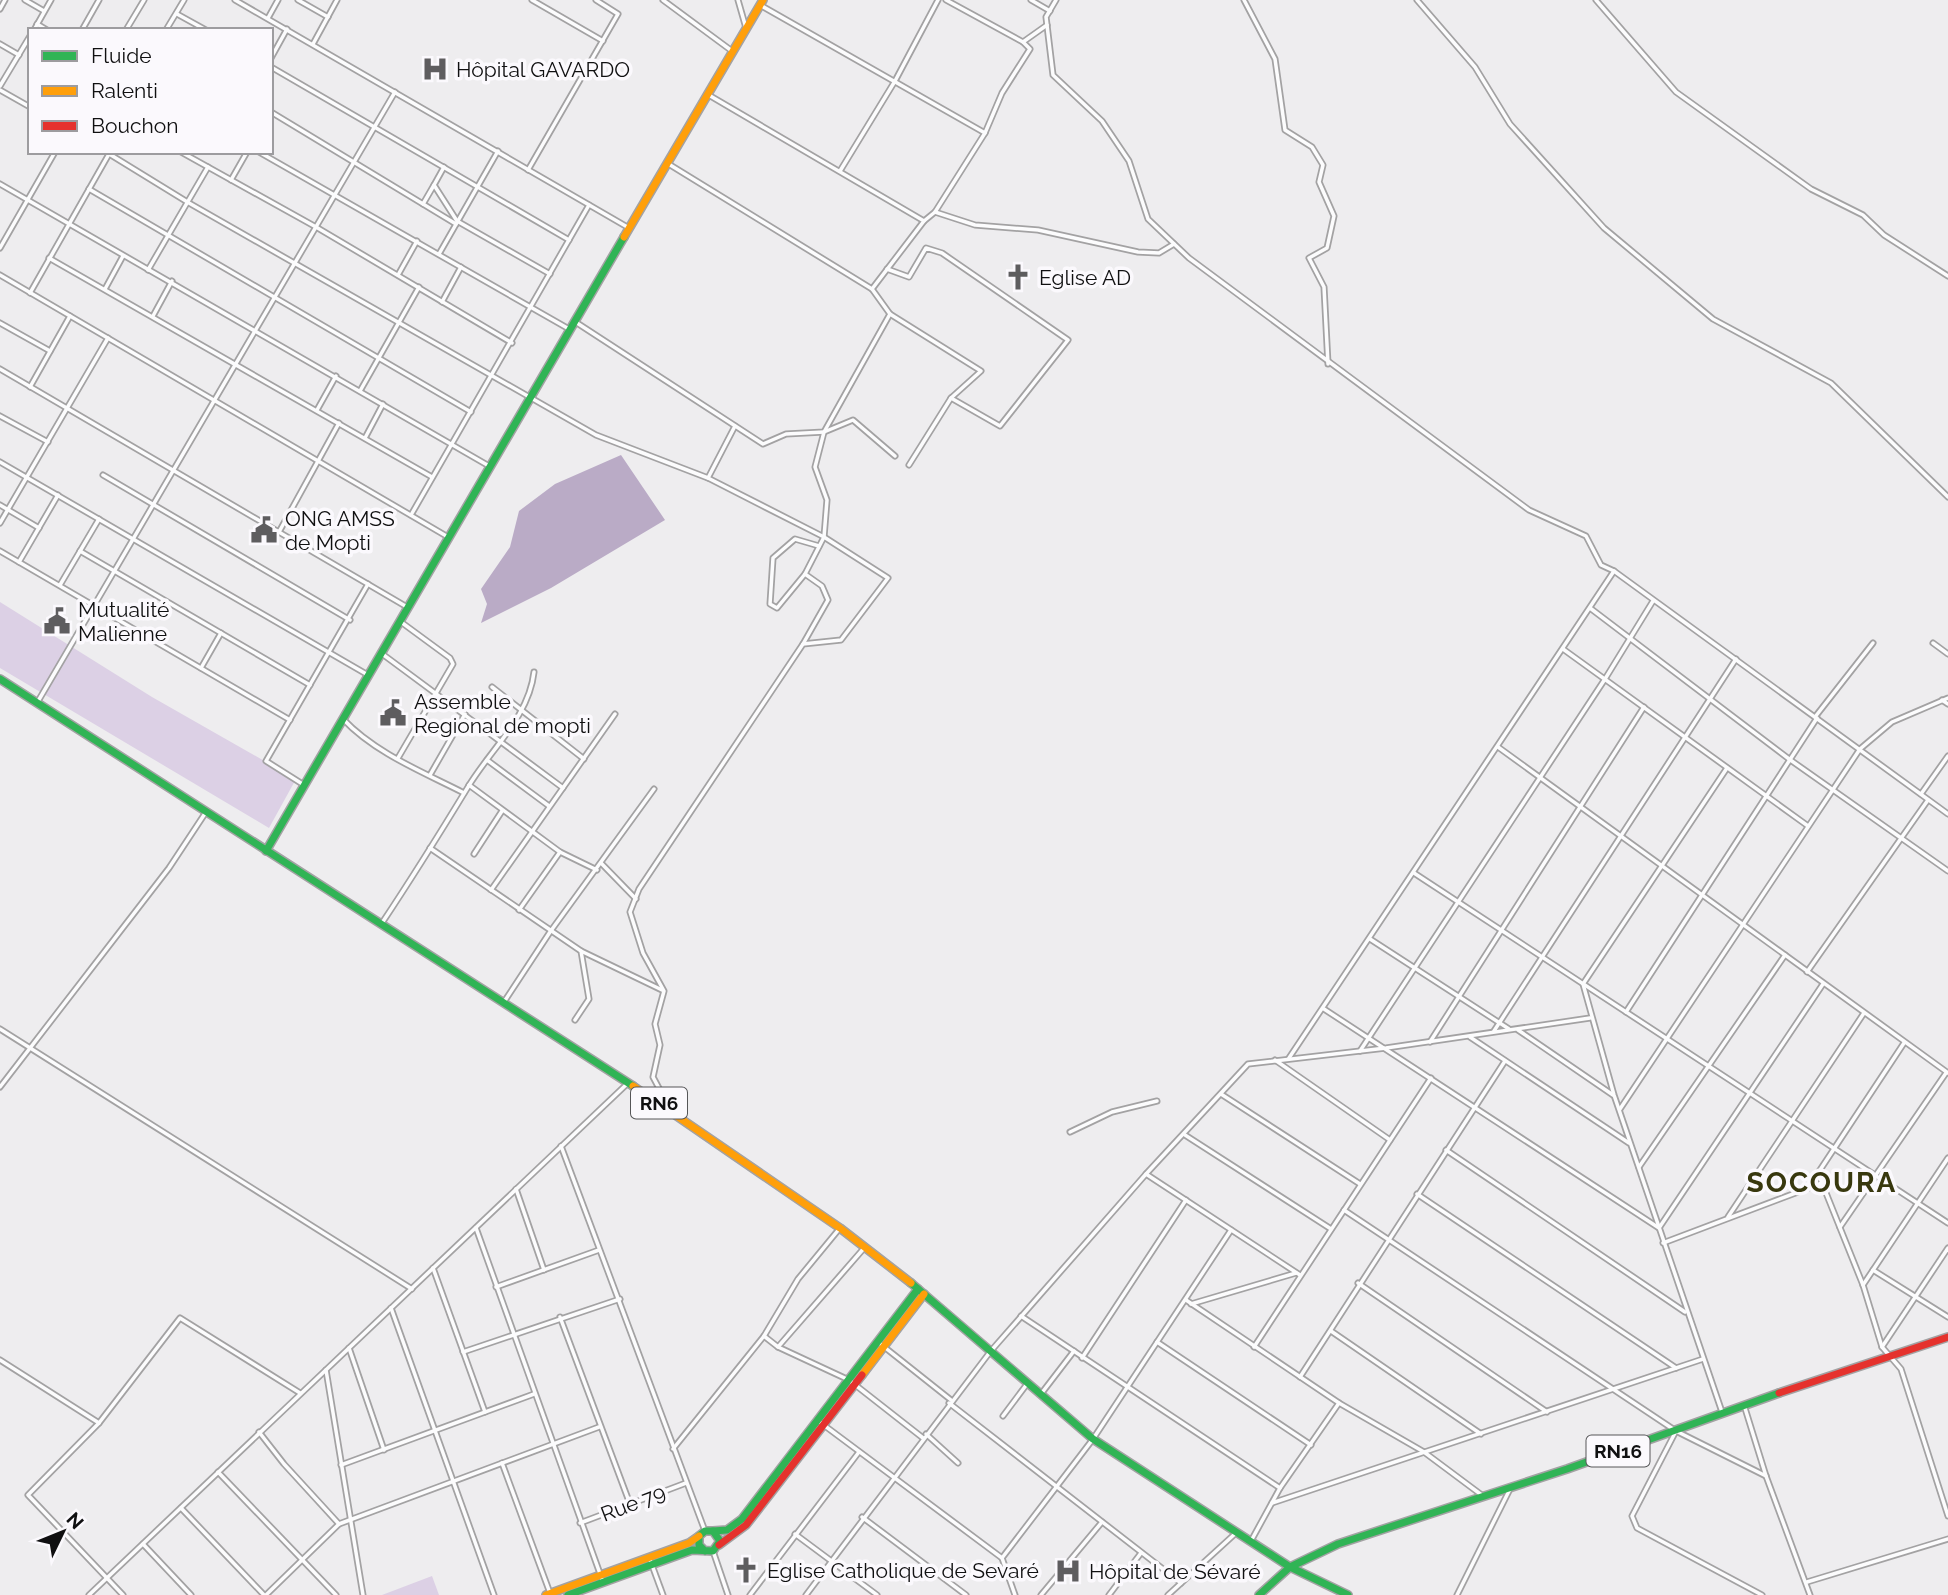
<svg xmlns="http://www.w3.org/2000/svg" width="1948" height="1595" font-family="Raleway,sans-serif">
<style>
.green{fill:#dcd0e5}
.water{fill:#baabc6}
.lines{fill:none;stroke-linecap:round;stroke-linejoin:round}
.street-casing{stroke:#a3a2a3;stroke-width:7}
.fast-casing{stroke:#a3a2a3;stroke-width:10}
.slow-casing{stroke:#a3a2a3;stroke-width:10}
.jam-casing{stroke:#a3a2a3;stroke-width:10}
.street{stroke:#fcfcfd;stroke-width:3.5}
.fast{stroke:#30b455;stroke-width:7}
.slow{stroke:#ff9f0a;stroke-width:7}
.jam{stroke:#e5322d;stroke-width:7}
.labels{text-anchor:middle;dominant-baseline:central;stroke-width:7;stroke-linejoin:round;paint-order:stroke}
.shield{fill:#fbf9fd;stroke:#565658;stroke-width:2}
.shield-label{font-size:19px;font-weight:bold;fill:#101011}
.poi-label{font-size:21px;fill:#101011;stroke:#fbf9fd;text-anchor:start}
.street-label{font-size:21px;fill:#101011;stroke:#fbf9fd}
.district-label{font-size:28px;font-weight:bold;letter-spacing:2px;fill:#38380e;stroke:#fbf9fd}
</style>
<rect width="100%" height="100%" fill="#eeedef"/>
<g class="green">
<path d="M0,602L152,697L296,779L269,828L0,668Z"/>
<path d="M432,1576L439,1595H382Z"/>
</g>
<path class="water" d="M621,455L665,520L551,588L481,623L487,604L481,589L510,547L519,511L555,484Z"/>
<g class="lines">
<g class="street-casing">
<g id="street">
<path d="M25,0L44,11"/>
<path d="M235,0L629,228"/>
<path d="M298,0L328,17"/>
<path d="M532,0L603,41"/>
<path d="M663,0L732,51"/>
<path d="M738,0L746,28"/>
<path d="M946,0L1023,42L1047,25"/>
<path d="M1031,0L1050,11"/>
<path d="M1056,0L1046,17L1053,75L1102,121L1129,161L1148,219L1189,258L1529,510L1586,536L1601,565L1614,571L1948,814"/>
<path d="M1244,0L1275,59L1285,130L1312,147L1323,165L1319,182L1334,216L1327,248L1309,258L1324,287L1328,364"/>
<path d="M1417,0L1475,67L1510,124L1604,228L1713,319L1831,383L1948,497"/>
<path d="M1596,0L1676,92L1811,189L1863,215L1884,235L1948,276"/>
<path d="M760,5L985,133L935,212L924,221"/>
<path d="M0,9L5,0"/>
<path d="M177,14L206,30"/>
<path d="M268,18L278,0"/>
<path d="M37,24L47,30"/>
<path d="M34,30L51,0"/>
<path d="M82,30L99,0"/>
<path d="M126,30L144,0"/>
<path d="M166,30L184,0"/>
<path d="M0,44L19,55"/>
<path d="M313,44L337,0"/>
<path d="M271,58L287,29"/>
<path d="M271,67L569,240"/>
<path d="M0,86L30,36"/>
<path d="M0,90L30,107"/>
<path d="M271,112L423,204L434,185L457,221L550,274"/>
<path d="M985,133L1002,93L1030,49L1023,42"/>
<path d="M106,152L189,203L596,435L708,478L824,537L888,578L841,640L803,644L639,889L630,912L643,953L664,991L655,1024L660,1045L653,1077L670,1109"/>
<path d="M181,152L316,227L512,343"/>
<path d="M259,152L569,329"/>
<path d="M667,163L872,289L924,221L707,94"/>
<path d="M528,170L618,14L596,0"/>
<path d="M840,171L895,81L938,0"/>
<path d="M231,180L247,152"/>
<path d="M0,184L489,466"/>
<path d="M434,185L444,167"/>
<path d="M89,189L471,412"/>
<path d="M423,204L456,224"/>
<path d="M935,212L975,225L1038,230L1138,252L1159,253L1174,244"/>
<path d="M0,248L55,152"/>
<path d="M439,254L498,151"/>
<path d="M49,258L432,477"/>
<path d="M887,269L909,277L926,248L942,253L1068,340L1000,426L951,398L909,465"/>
<path d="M148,270L208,167"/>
<path d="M0,275L448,537"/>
<path d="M398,275L417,241"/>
<path d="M105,289L123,256"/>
<path d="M30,293L109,154"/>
<path d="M442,302L461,267"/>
<path d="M890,314L981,371L951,398"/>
<path d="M153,316L172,281"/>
<path d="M574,321L763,444L786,434L824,432L853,420L895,456"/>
<path d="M0,323L50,351"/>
<path d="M0,369L407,607"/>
<path d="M30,387L70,316"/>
<path d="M360,391L419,287"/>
<path d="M317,410L336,376"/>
<path d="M0,416L48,442"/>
<path d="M365,438L383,404"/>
<path d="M0,462L368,675"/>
<path d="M103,475L350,620"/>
<path d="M708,478L735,426"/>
<path d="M0,505L39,528"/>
<path d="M411,515L589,205"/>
<path d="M0,523L108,338"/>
<path d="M279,532L339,423"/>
<path d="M0,551L290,720"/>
<path d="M80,551L310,685"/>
<path d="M19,562L58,495"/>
<path d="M805,574L777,608L770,604L773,558L795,539L819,546"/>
<path d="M60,585L99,519"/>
<path d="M1590,608L1789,759L1948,871"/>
<path d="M1933,643L1948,654"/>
<path d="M803,644L828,600L822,586L805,574L824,537L827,500L815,467L824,432L890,314L872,289"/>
<path d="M1563,649L1808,826"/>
<path d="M381,653L563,788"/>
<path d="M201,668L221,633"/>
<path d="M492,687L584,759"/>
<path d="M1942,700L1948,704"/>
<path d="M37,703L395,92"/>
<path d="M1815,717L1873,643"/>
<path d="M343,719C375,753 423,772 464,793"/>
<path d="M1498,747L1948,1073"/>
<path d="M398,758L453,664L450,658L401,622"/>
<path d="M487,760L549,806"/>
<path d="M430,775L465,714"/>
<path d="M304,785L266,761L368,584"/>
<path d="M469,785L560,852L597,870"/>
<path d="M1921,794L1948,756"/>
<path d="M430,848L581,951L589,999L575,1020"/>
<path d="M474,854L502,811"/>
<path d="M601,863L636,899"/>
<path d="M1414,873L1948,1223"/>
<path d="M491,890L615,714"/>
<path d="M519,910L560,852"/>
<path d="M382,923C412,878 440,833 468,787C490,750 529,717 534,672"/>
<path d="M1370,939L1509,1029"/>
<path d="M581,951L662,990"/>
<path d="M1807,972L1928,800"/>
<path d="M504,1002L550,932L654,789"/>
<path d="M1324,1009L1659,1228L1823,984"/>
<path d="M1626,1012L1817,718"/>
<path d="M0,1029L412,1289"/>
<path d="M1518,1030L1613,1095"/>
<path d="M1494,1031L1736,659"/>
<path d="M1470,1037L1629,1143"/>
<path d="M1430,1042L1644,707"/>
<path d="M1904,1043L1818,1173L1863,1285L1882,1347L1901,1369L1948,1516"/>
<path d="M1360,1051L1605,679L1653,601"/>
<path d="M1289,1058L1614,571"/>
<path d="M1275,1060L1390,1140"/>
<path d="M0,1087L169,868L206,812"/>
<path d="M1221,1094L1360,1184"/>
<path d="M1620,1109L1860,749L1892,722L1948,698"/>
<path d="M1070,1132L1112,1112L1157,1101"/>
<path d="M1185,1135L1331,1229"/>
<path d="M561,1146L705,1531"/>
<path d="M1446,1150L1685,1312"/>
<path d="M1639,1167L1785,955"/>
<path d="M1146,1174L1300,1275"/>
<path d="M516,1189L544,1270"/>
<path d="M1417,1194L1676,1368"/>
<path d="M1344,1210L1676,1431L1766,1476"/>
<path d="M1728,1217L1864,1013"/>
<path d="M1840,1227L1946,1073"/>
<path d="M476,1228L603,1582"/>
<path d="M1663,1243L1822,1183"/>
<path d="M433,1268L485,1412"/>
<path d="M1873,1270L1948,1317"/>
<path d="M1358,1283L1547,1412"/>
<path d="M1863,1285L1948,1158"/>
<path d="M496,1287L599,1250"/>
<path d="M1186,1300L1339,1403L1424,1452L1483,1496"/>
<path d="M1191,1304L1296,1273"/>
<path d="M391,1308L494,1595"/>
<path d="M1021,1316L1280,1488"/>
<path d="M560,1317L630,1504"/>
<path d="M1331,1331L1481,1434"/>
<path d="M764,1336L778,1347L849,1380L923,1438"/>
<path d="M878,1342L951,1400"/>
<path d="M1157,1342L1311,1445"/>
<path d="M778,1347L865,1247"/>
<path d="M1254,1347L1431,1078"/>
<path d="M1882,1347L1948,1248"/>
<path d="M349,1348L384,1450"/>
<path d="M463,1352L620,1299"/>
<path d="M1082,1358L1186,1200"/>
<path d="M0,1360L99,1423"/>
<path d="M326,1370L363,1595"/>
<path d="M1300,1377L1505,1061"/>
<path d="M1041,1394L1074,1351"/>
<path d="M949,1403L1181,1583"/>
<path d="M1744,1405L1766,1476L1810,1595"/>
<path d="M1722,1412L1614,1095L1583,984L1727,768"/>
<path d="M1003,1416L1027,1384"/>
<path d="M817,1420L1002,1558L1015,1595"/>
<path d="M1676,1431L1632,1516L1637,1528L1762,1595"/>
<path d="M259,1432L284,1464L339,1524"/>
<path d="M926,1434L958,1463"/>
<path d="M673,1449L764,1336L798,1279L840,1228"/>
<path d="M502,1463L550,1593"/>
<path d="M341,1465L534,1394"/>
<path d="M218,1472L336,1595"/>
<path d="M1272,1503L1703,1359"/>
<path d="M181,1508L264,1595"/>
<path d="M862,1517L966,1595"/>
<path d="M580,1523L686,1483"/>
<path d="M795,1534L877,1595"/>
<path d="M1251,1541L1280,1488L1339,1403"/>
<path d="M143,1544L191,1595"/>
<path d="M713,1551L728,1595"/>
<path d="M649,1557L663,1595"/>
<path d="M1002,1558L1093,1439L1231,1230"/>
<path d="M1807,1582L1948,1539"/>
<path d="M89,1595L628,1083"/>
<path d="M123,1595L28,1495L99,1423L180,1318L300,1393"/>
<path d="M266,1595L339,1524L599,1427"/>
<path d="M750,1595L859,1452"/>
<path d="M806,1595L990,1352L1146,1174L1248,1064L1386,1048L1590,1018"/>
<path d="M1041,1595L1102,1522"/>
<path d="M1109,1595L1141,1553"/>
<path d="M1168,1595L1237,1532"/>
<path d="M1457,1595L1511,1487"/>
</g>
</g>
<g class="fast-casing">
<g id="fast">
<path d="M0,679L633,1086"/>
<path d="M266,851L624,237"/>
<path d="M911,1283L1093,1439L1290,1567L1348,1595"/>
<path d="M713,1531L727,1530L742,1519L918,1289"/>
<path d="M568,1595L692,1550L713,1551L720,1541L713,1531H705L699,1536V1545L705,1551"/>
<path d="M1259,1595L1290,1567L1338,1544L1567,1469L1779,1393"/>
</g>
</g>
<g class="slow-casing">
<g id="slow">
<path d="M624,237L763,0"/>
<path d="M633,1086L840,1228L911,1283"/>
<path d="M862,1375L924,1294"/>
<path d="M546,1595L689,1543L699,1536"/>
</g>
</g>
<g class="jam-casing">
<g id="jam">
<path d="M1779,1393L1948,1337"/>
<path d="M719,1545L746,1525L862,1375"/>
</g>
</g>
<use href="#street" class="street"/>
<use href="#fast" class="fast"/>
<use href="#slow" class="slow"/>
<use href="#jam" class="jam"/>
</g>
<defs>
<g id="hospital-bare" transform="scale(2.1)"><path d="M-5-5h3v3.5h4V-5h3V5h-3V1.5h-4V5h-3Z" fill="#5e5d5f" stroke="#fbf9fd" stroke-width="2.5" paint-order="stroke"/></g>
<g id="church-bare" transform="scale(2.1)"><path d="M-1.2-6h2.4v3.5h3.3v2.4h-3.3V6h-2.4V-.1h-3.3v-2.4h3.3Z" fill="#5e5d5f" stroke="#fbf9fd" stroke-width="2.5" paint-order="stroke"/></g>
<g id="civic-bare" transform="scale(2.1)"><path d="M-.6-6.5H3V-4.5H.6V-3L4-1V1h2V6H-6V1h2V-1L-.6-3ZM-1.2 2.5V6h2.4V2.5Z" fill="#5e5d5f" stroke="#fbf9fd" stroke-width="2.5" paint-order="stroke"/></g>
</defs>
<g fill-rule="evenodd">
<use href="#hospital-bare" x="435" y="69"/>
<use href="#church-bare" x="1018" y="277"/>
<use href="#civic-bare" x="264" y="530"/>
<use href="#civic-bare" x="57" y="621"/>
<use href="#civic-bare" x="393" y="713"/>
<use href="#church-bare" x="746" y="1570"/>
<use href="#hospital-bare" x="1068" y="1571"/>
</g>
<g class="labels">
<g class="shield">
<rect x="631" y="1087.5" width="56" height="31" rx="5"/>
<rect x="1586.5" y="1435.5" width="63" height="31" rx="5"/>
</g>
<g class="shield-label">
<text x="659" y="1103">RN6</text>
<text x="1618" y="1451">RN16</text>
</g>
<g class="poi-label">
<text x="456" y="69">Hôpital GAVARDO</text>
<text x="1039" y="277">Eglise AD</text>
<text x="285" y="518">ONG AMSS<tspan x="285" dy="24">de Mopti</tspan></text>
<text x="78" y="609">Mutualité<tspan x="78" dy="24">Malienne</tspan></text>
<text x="414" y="701">Assemble<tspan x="414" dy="24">Regional de mopti</tspan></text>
<text x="767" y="1570">Eglise Catholique de Sevaré</text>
<text x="1089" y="1571">Hôpital de Sévaré</text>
</g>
<g class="street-label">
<text transform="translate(633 1503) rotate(-21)">Rue 79</text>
</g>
<g class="district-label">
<text x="1822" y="1182">SOCOURA</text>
</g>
</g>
<rect x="28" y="28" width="245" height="126" fill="#fbf9fd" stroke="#9d9c9f" stroke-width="2"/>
<rect x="42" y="51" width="35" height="10" fill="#30b455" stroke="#9d9c9f" stroke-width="2"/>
<text x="91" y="63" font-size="21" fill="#101011">Fluide</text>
<rect x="42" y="86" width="35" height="10" fill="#ff9f0a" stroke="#9d9c9f" stroke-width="2"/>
<text x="91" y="98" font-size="21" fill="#101011">Ralenti</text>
<rect x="42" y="121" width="35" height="10" fill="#e5322d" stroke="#9d9c9f" stroke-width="2"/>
<text x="91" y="133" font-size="21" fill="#101011">Bouchon</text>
<g transform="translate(63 1532) rotate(47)" stroke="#fbf9fd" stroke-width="5" paint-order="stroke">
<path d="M0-5L12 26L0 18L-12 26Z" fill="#101011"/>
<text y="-10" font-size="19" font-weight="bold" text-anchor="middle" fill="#101011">N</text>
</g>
</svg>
